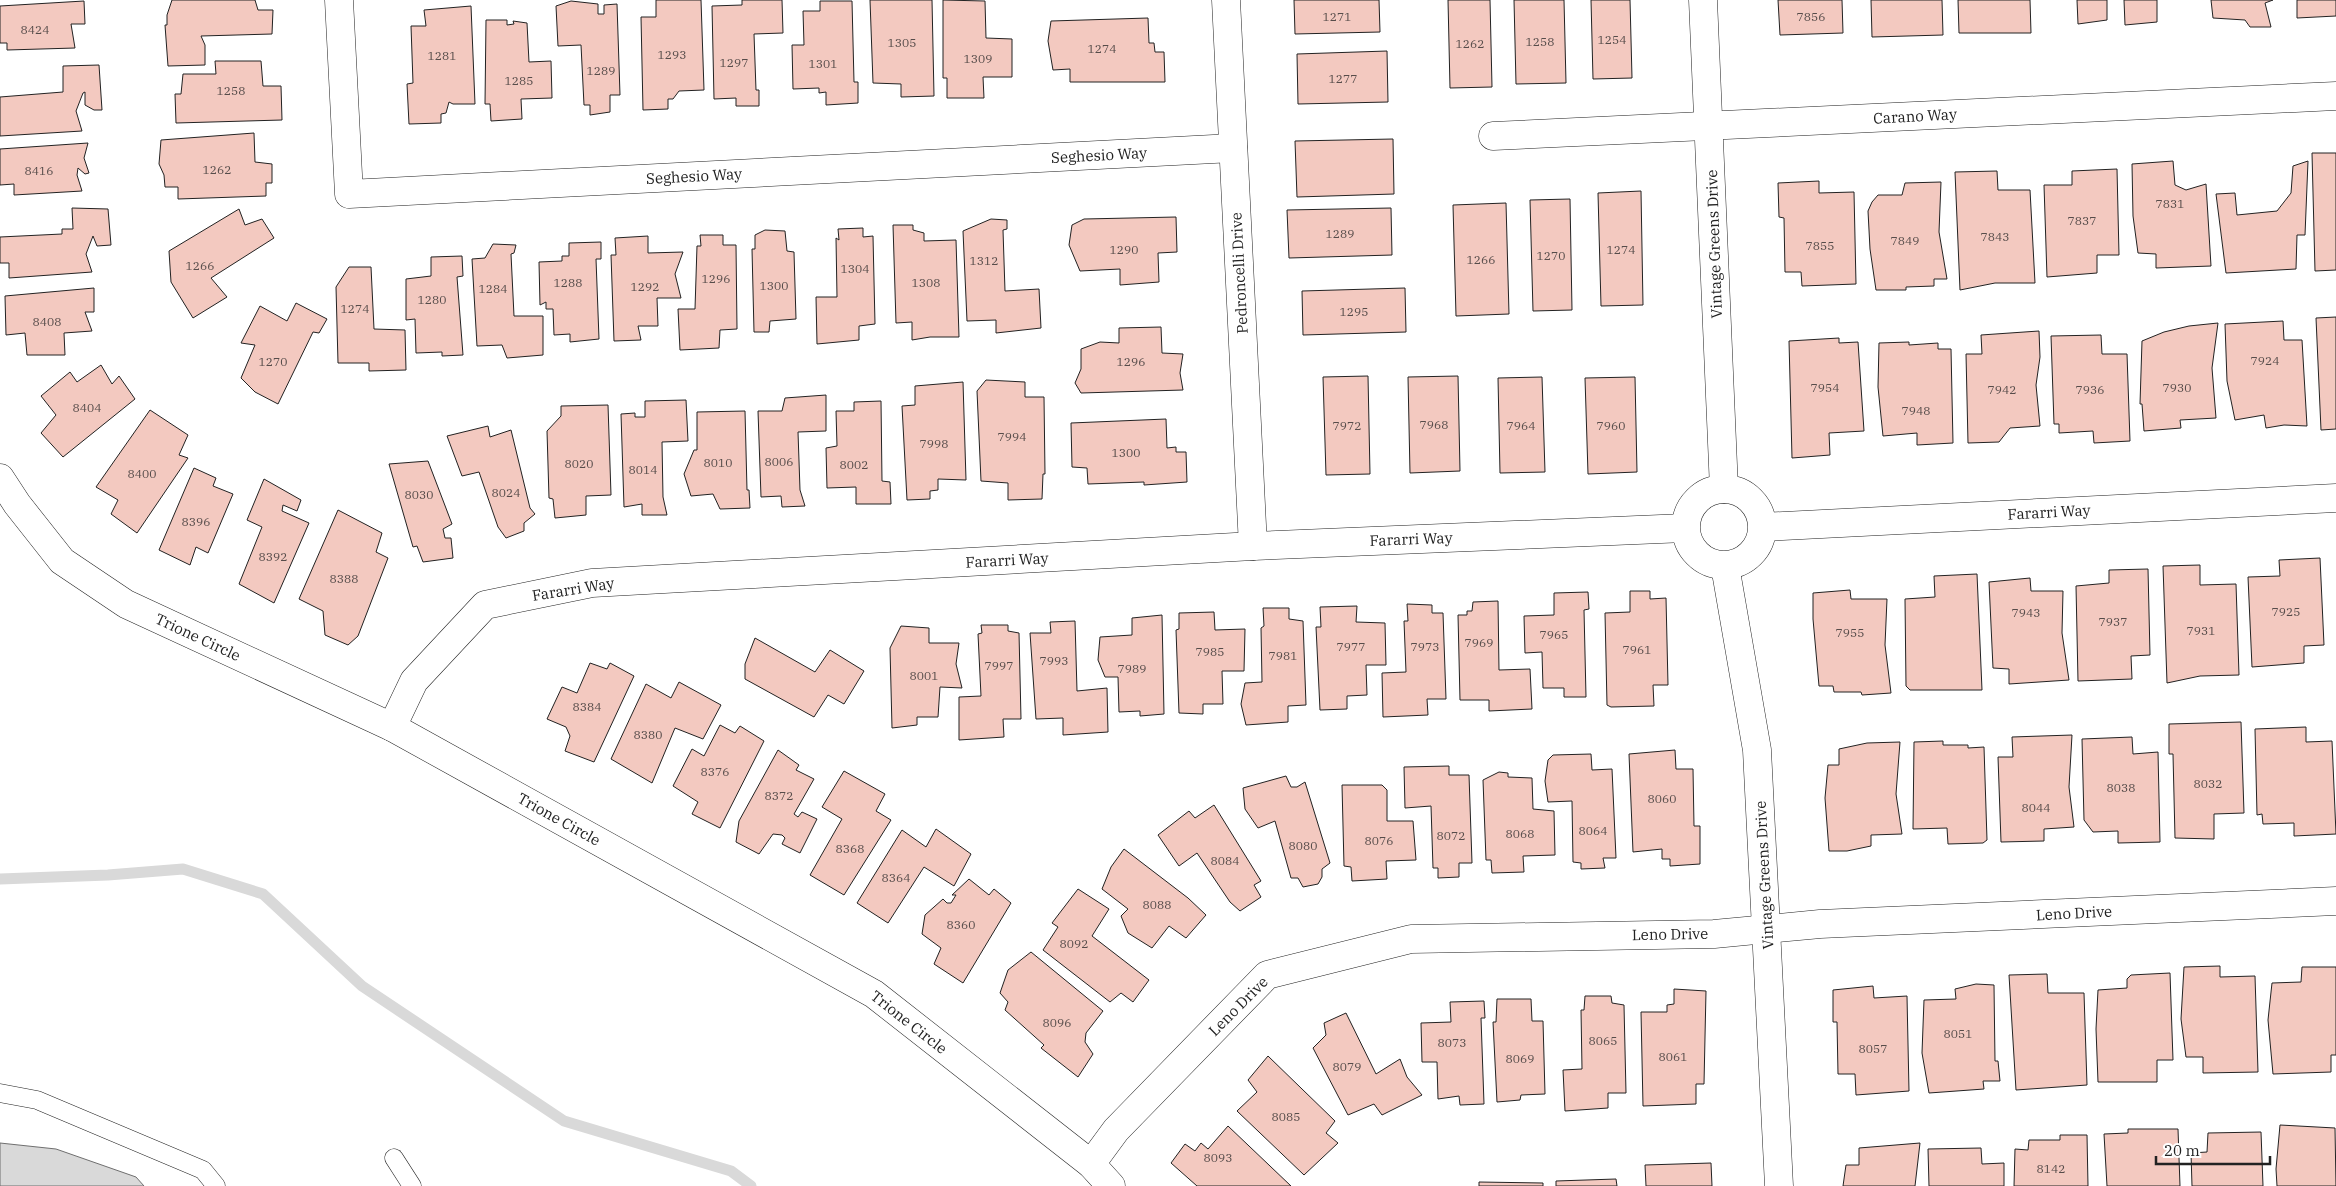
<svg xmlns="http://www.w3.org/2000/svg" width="2336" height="1186" font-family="'IBM Plex Serif',serif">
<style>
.water{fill:#d9d9d9;stroke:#6f6f6f}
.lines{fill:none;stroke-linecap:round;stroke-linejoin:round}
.stream{stroke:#d9d9d9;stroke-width:11}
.building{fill:#f3c9c0;stroke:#222}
.lane-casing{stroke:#222;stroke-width:19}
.street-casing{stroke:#222;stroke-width:29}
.lane{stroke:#fff;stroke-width:18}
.street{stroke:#fff;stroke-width:28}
.labels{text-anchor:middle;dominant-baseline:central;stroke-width:4;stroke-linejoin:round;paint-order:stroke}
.number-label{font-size:12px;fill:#564c4a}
.street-label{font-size:15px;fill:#222;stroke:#fff}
</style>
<rect width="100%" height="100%" fill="#fff"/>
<path class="water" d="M0,1143L56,1149L136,1177L144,1186H0Z"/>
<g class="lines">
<path class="stream" d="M0,879L108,875L183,869L263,894L362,986L564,1121L731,1171L751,1186"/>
</g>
<g class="building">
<path d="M172,0H255L258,10H273L272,34L201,36L205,45V65L168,66L165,25H167V15Z"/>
<path d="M656,0H701L704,90L679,91L673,99H668V109L643,110L641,17H656Z"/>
<path d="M742,0H782L783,33L754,34L756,90H759V106H736V98L714,99L712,6L742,5Z"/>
<path d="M870,0H932L934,96L901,97V84L873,83Z"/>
<path d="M943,0L985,1L986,38L1012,39V77H983L984,98H947V78H943Z"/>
<path d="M1294,0H1379L1380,32L1295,34Z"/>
<path d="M1448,0H1490L1492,87L1450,88Z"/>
<path d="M1514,0H1564L1566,83L1516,84Z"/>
<path d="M1591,0H1630L1632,78L1593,79Z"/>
<path d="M1778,0H1842L1843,33L1780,35Z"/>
<path d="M1871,0H1942L1943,35L1872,37Z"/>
<path d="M1958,0H2030L2031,33H1959Z"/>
<path d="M2077,0H2107V20L2078,24Z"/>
<path d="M2124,0H2157V22L2125,25Z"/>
<path d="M2211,0H2273L2265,3L2271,27H2250L2245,20L2213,18Z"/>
<path d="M2297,0H2336V16L2297,18Z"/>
<path d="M84,1L85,24H71L75,48L7,50V43H0V6Z"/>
<path d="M571,1L598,4V14H604V5L617,4L620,95H610V112L590,115V105H584L581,45L558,46L556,6Z"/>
<path d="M820,1H852L854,82H858V103L826,105V92L819,93V88L793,89L792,45H804L803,11H820Z"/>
<path d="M471,6L475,104H453L449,102L446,113L441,114V123L409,124L407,84L413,83L411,26H426L424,10Z"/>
<path d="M1148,18L1149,43H1154L1155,52H1164L1165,82H1070V69L1053,70L1048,41L1051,21Z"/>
<path d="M486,20H507V25L514,24L513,21L527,23L529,62L551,61L552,98L521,99L522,119L491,121L490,104H485Z"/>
<path d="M1387,51L1388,102L1298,104L1297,54Z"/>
<path d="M215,61H261L263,86H281L282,120L176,123L175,94H181L183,74H216Z"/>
<path d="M99,65L102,110H94L85,105V92L83,93L76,111L82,131L0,136V97L63,92V66Z"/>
<path d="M254,133L255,162L272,164V183H266V196L178,199V187H165L164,175L159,164L161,140Z"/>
<path d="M1393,139L1394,194L1297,197L1295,141Z"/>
<path d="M88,143L84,158L89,173L85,174L78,168L77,175L82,191L14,195V184L0,185V149Z"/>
<path d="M2312,153H2336V270L2315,271Z"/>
<path d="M2173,161L2175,185L2186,190L2206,184L2211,266L2156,268V254L2138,253L2133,216L2132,164Z"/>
<path d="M2308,161L2305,235H2297L2296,269L2226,273L2216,194L2235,193L2237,215L2277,211L2291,193L2293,166Z"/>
<path d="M2117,169L2119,255H2097V273L2047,277L2044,185H2072V171Z"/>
<path d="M1997,171L1998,190H2030L2035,283H1995L1960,290L1955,172Z"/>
<path d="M1819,181V193L1854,192L1856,284L1802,286L1801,272H1785L1784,218L1779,217L1778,183Z"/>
<path d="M1941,182L1939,232L1947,279H1934V286L1906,287V290H1876L1870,249L1868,211L1872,202L1878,195H1902L1905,183Z"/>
<path d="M1641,191L1643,305L1601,306L1598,193Z"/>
<path d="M1570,199L1572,310L1533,311L1530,200Z"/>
<path d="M1506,203L1509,314L1456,316L1453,205Z"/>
<path d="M72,208L108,209L111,245L97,246L93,236L86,254L92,272L9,278V263H0V237L62,234V229H73Z"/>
<path d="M1391,208L1392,255L1289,258L1287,210Z"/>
<path d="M239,209L245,225L262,219L274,238L211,278L227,297L193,318L171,282L169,251Z"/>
<path d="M1176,217L1177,252L1158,253L1159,282L1120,285V269L1080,271L1069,245L1072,225L1084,219Z"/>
<path d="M991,219L1007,220V229L1003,230L1005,291L1039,289L1041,328L996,333V320L967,321L963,231Z"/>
<path d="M893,225H913V230L924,233V241L956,240L959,337H930L912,340V322L896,323Z"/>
<path d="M863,228V237L873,236L875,324L859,326V340L817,344L816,297H837L836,238L839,240L838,229Z"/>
<path d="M765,230L785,231L787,251L794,252L796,319L770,321L769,332H754L752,249H755V235Z"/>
<path d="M700,235H723V245H736L737,329L720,330L719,348L680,350L678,309H695L697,246H701Z"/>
<path d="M648,236V253L683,252L675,274L681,298H657L658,326H638L641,340L614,341L611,255H616L615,238Z"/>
<path d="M601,242V259H596L599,339L570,342V334L554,335L553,309H546V302L540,305L539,262L562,261V256H569V243Z"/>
<path d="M493,244L516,245L514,253L511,254L514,316H543V355L507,358L502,345L477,346L472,259L485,258Z"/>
<path d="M462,256L463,276L457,277L463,355L442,356V352L416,353L415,319L406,320V279L431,276V257Z"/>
<path d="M349,267H371L374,329L405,330L406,370L369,371V363H338L336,287Z"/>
<path d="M94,288V312H85L92,331L64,333L65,355H27L25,333L6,335L5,296Z"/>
<path d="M1405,288L1406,332L1303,335L1302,291Z"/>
<path d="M296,303L327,319L319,333L313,332L278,404L255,392L241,378L255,345L241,343L260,306L287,321Z"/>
<path d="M2336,317V429L2321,430L2316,318Z"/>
<path d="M2283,321L2284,340H2302L2307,426L2284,425L2266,428L2264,415L2235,420L2227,381L2225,324Z"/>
<path d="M2218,323L2212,368L2216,418L2180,420L2181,428L2144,431L2142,404H2140L2142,341L2164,332L2189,326Z"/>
<path d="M1161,327L1162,353L1183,354L1180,373L1183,390L1081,393L1075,383L1081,369V349L1100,342L1119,343V328Z"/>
<path d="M2039,331L2040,357L2036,385L2040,426L2010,428L1999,442L1968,443L1966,354H1982L1981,335Z"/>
<path d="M2101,335L2102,354H2127L2130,441L2094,443L2093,431L2059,433V424H2054L2051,336Z"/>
<path d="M1839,338V343L1858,342L1864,431L1829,433L1830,455L1792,458L1789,341Z"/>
<path d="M1909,342V345L1938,343V349H1951L1953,443L1917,445V433L1883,436L1878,387L1879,343Z"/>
<path d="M101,365L112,384L119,376L135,399L63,457L41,433L56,415L41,396L70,372L77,382Z"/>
<path d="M1368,376L1370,474L1326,475L1323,377Z"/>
<path d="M1458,376L1460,471L1410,473L1408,377Z"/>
<path d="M1542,377L1545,472L1500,473L1498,378Z"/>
<path d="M1635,377L1637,472L1588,474L1585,378Z"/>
<path d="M986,380L1025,382V397H1044L1045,474H1043L1042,499L1008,500V483L981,481L977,391Z"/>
<path d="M963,382L966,480L938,479V490L930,491V499L907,500L902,406L915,405V386Z"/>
<path d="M826,395V431L798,432L800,490L805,506L782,507L781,496L761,497L758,411H782L785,398Z"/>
<path d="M686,400L688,441L662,442L663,497L667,515H642V504L624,507L621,414L635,413V417H645V401Z"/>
<path d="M881,401L882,481L890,482L891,504H856V487L827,488L826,448L837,446L836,411H854V402Z"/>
<path d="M608,405L611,495L586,496V515L555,518L553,499L549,498L547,431L561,416V406Z"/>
<path d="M150,410L188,435L179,455L188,458L137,533L111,514L118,500L96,487Z"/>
<path d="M745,411L747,490H749L750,508L720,509L713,494L691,496L684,474L694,450H697V412Z"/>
<path d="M1166,419L1167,448L1176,447V452H1186L1187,482L1144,485V482L1088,484L1087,468L1072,467L1071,423Z"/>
<path d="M488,426L490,437L511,430L530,508L535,514L524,523V531L506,538L498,527L479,472L462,476L447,436Z"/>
<path d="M428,461L452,524L443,529L445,538H451L453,558L423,562L417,546L413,547L389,464Z"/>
<path d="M194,468L216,478L213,486L233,494L208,553L196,547L190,565L159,550Z"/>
<path d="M264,479L301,500L297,511L283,505L282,511L309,523L274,603L239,584L262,527L247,520Z"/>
<path d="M338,510L382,533L376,552L388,558L358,636L348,645L325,635L323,611L299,599Z"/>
<path d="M2320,558L2324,645L2304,646V663L2252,667L2248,577L2280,576L2279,560Z"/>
<path d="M2200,565V585L2236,584L2239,675L2200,676L2167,683L2163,566Z"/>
<path d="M2148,569L2150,655L2131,656L2132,679L2078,681L2076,586L2109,583V570Z"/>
<path d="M1977,574L1982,690H1910L1906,686L1905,599L1935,597L1934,576Z"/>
<path d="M2030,578L2031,591H2063L2062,633L2069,680L2009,684V669L1993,668L1989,582Z"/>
<path d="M1850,590L1851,599H1887L1885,645L1891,693L1862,695L1861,692H1834L1833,686H1819L1813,619V593Z"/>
<path d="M1630,591H1650V599L1666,598L1668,685H1653L1654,706L1611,707L1607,705L1605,613L1630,612Z"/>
<path d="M1588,592L1589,609L1584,610L1586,697H1564V688H1543L1542,652L1525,653L1524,616L1554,615V593Z"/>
<path d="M1498,601L1499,670L1530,669L1532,709L1489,711V700H1460L1458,615H1467V611H1472L1473,602Z"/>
<path d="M1407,604L1432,605V613H1443L1446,699H1427L1428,715L1383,717L1382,673L1406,672L1404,621H1408Z"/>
<path d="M1357,606L1356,622L1385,623L1386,665H1366L1367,695L1347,696V709L1320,710L1316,627H1321L1320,607Z"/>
<path d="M1263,608H1289V619L1303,621L1306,705L1288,706V722L1246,725L1241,704L1245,683L1262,682L1261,628L1264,626Z"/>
<path d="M1214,612L1215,630L1245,629L1244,671H1222L1223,704H1203V714L1179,713L1176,630L1179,629V613Z"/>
<path d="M1162,615L1164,714L1140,716V711L1119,712L1118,677H1105L1098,660L1100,637L1132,635V618Z"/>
<path d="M1075,621L1077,691L1107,688L1108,732L1063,735V718L1036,719L1030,633H1051L1050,622Z"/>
<path d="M981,625H1008V631L1019,633L1021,719H1003L1004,737L959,740V697L981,696L978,634L982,633Z"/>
<path d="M901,626L929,628V643H959L956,664L962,688L940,687L938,717H917V725L892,728L890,648Z"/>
<path d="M755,638L815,672L830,650L864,671L844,704L828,695L814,717L745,679V664Z"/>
<path d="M590,663L607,669L610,663L634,676L594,762L565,751L570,736L566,727L547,719L562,687L577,693Z"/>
<path d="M679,682L721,705L703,739L675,728L652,783L611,759L646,684L671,698Z"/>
<path d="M2241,722L2244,813L2214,814V839L2175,838L2173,754H2169V724Z"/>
<path d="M720,725L735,733L740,726L764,741L720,828L692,814L698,802L673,786L692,749L704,756Z"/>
<path d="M2306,727V742L2332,741L2336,834L2294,836V823L2263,824L2262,814L2257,815L2255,729Z"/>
<path d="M2072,735L2069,787L2074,827L2044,829V841L2001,842L1998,757H2013L2012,737Z"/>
<path d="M2132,737L2133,754L2158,752L2160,842L2118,843V831L2093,832L2084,820L2082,739Z"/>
<path d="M1943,741V745H1968V748L1984,747L1987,840L1983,843L1948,844L1947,828L1913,829L1914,742Z"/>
<path d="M1900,742L1896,794L1902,834L1871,835V846L1847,851H1829L1825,798L1828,765H1839V749L1867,743Z"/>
<path d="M778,750L799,765L796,770L814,779L794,814L798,817L802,812L817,819L800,853L782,844L785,838L782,835L773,834L759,854L736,842L739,821Z"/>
<path d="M1675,750L1676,769H1693L1694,826H1700V864L1670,866V859H1662V849L1633,852L1629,754Z"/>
<path d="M1591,754L1592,770L1612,769L1616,858H1603L1605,868L1581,869V863L1573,862L1572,801L1548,802L1545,781L1548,760L1553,755Z"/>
<path d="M1449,766V775H1469L1472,863H1459V877L1438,878V868H1433L1431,806L1405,808L1404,767Z"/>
<path d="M844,771L885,794L876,811L891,820L844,895L810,875L842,819L822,807Z"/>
<path d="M1499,772L1508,773V777L1532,778L1533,809L1554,811L1555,855L1523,856L1524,872L1492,873L1491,860H1486L1483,780Z"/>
<path d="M1286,776L1291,787H1297L1305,782L1330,863L1322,869V877L1318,884L1303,887L1298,878H1291L1275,821L1258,828L1245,809L1243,788Z"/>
<path d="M1342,785H1382L1387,790V821H1413L1416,860L1386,861L1387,879L1352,881L1351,867L1344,866Z"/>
<path d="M1214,805L1261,881L1254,885L1261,897L1240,911L1230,902L1197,853L1179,866L1158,835L1189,811L1195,818Z"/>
<path d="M936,829L971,854L954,886L924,867L888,923L857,903L902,830L926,847Z"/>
<path d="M1124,849L1188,898L1206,915L1186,938L1169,926L1152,948L1128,933L1121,916L1128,909L1102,889L1111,867Z"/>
<path d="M969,879L989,895L994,889L1011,903L963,983L934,964L941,948L922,934L925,915L943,899L947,903H951L956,895H952Z"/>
<path d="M1078,889L1109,909L1092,936L1149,980L1133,1002L1121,993L1110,1002L1043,950L1058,927L1052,923Z"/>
<path d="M1031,952L1103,1011L1086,1033L1085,1042L1093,1054L1078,1077L1041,1048L1044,1045L1005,1010L1008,1002L1000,993L1008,970Z"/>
<path d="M2220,966V977L2255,976L2258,1072L2203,1073V1057H2186L2181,1019L2184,967Z"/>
<path d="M2302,967H2336V1055H2331V1072L2273,1074L2268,1020L2272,983L2301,982Z"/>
<path d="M2170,973L2173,1060H2157V1082H2098L2096,1029L2098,990L2127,988V979L2131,975Z"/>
<path d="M2047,974L2048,993H2084L2087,1085L2016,1090L2009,975Z"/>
<path d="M1976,984L1994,985L1995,1061H1998L2000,1081H1983L1984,1089L1929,1093L1922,1053L1924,1000L1956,999L1955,989Z"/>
<path d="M1873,986L1874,998L1907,996L1909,1091L1856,1095L1855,1074H1838L1837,1022H1833V990Z"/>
<path d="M1674,989L1706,991L1704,1084H1696V1104L1643,1106L1641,1012H1667V1005L1674,1004Z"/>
<path d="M1585,996H1611L1612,1003L1624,1005L1626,1093H1608V1108L1565,1111L1563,1070L1582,1069L1581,1010H1584Z"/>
<path d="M1497,999H1531L1532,1021H1543L1545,1094L1521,1095L1520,1100L1497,1102L1493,1022H1496Z"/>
<path d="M1484,1001L1485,1018H1481L1484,1104L1460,1105L1459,1096L1438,1099L1437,1062H1422L1421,1023L1451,1022L1450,1002Z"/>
<path d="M1346,1013L1376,1074L1400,1059L1407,1077L1422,1095L1382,1115L1374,1104L1348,1115L1313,1048L1326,1035L1324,1023Z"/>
<path d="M1268,1056L1335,1121L1326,1133L1338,1143L1304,1175L1237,1111L1257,1092L1248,1080Z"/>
<path d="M2280,1125L2335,1128L2336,1186H2277L2276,1169Z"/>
<path d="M1228,1126L1291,1186H1197L1171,1163L1185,1144L1195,1151L1201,1143L1208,1149Z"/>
<path d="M2128,1129H2178L2180,1186H2107L2104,1134L2128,1133Z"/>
<path d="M2261,1132L2263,1186H2192L2191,1153L2207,1152L2208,1133Z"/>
<path d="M2060,1135H2087L2088,1186H2014L2015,1149L2028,1150L2029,1140H2060Z"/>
<path d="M1920,1143L1915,1186H1843L1846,1165H1859V1148Z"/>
<path d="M1981,1148L1982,1164L2004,1163V1186H1929L1928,1149Z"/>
<path d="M1711,1163L1712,1186H1646L1645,1165Z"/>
<path d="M1616,1179L1617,1186H1556V1181Z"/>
<path d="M1479,1182L1543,1183V1186H1479Z"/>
</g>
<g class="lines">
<g class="lane-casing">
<g id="lane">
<path d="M0,1093L37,1100L203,1170L216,1186"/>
<path d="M394,1158L412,1186"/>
</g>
</g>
<g class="street-casing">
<g id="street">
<path d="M339,0L349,194L1233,148"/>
<path d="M1226,0L1253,546"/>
<path d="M1703,0L1724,489"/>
<path d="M1493,136L2336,96"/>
<path d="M0,478L17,504L62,561L126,604L392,727L874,994L1091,1164L1111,1186"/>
<circle cx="1724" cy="527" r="38"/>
<path d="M1763,527L2336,498"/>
<path d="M1725,566L1757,750L1779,1186"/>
<path d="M392,727L414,681L485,605L592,583L1253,546L1685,528"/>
<path d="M1091,1164L1116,1130L1267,975L1411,939L1714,934L1820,924L2336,901"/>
</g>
</g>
<use href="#lane" class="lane"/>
<use href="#street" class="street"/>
</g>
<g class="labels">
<g class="number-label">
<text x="1337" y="16">1271</text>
<text x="1811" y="16">7856</text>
<text x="35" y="29">8424</text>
<text x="1612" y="39">1254</text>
<text x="1540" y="41">1258</text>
<text x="902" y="42">1305</text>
<text x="1470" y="43">1262</text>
<text x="1102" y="48">1274</text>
<text x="672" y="54">1293</text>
<text x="442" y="55">1281</text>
<text x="978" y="58">1309</text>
<text x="734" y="62">1297</text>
<text x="823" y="63">1301</text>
<text x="601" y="70">1289</text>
<text x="1343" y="78">1277</text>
<text x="519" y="80">1285</text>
<text x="231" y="90">1258</text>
<text x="217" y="169">1262</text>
<text x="39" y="170">8416</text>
<text x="2170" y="203">7831</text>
<text x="2082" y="220">7837</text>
<text x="1340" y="233">1289</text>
<text x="1995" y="236">7843</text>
<text x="1905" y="240">7849</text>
<text x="1820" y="245">7855</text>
<text x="1124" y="249">1290</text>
<text x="1621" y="249">1274</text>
<text x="1551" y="255">1270</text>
<text x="1481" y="259">1266</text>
<text x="984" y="260">1312</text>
<text x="200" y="265">1266</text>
<text x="855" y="268">1304</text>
<text x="716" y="278">1296</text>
<text x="568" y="282">1288</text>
<text x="926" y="282">1308</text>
<text x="774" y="285">1300</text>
<text x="645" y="286">1292</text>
<text x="493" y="288">1284</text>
<text x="432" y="299">1280</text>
<text x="355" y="308">1274</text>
<text x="1354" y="311">1295</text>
<text x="47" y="321">8408</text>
<text x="2265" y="360">7924</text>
<text x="273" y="361">1270</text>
<text x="1131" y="361">1296</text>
<text x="1825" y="387">7954</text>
<text x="2177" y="387">7930</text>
<text x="2002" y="389">7942</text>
<text x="2090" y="389">7936</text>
<text x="87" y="407">8404</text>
<text x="1916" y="410">7948</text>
<text x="1434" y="424">7968</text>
<text x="1347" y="425">7972</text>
<text x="1521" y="425">7964</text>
<text x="1611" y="425">7960</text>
<text x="1012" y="436">7994</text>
<text x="934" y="443">7998</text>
<text x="1126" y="452">1300</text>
<text x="779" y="461">8006</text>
<text x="718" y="462">8010</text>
<text x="579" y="463">8020</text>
<text x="854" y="464">8002</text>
<text x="643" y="469">8014</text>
<text x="142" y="473">8400</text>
<text x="506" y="492">8024</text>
<text x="419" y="494">8030</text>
<text x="196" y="521">8396</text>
<text x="273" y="556">8392</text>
<text x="344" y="578">8388</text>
<text x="2286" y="611">7925</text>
<text x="2026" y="612">7943</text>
<text x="2113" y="621">7937</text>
<text x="2201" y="630">7931</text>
<text x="1850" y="632">7955</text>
<text x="1554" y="634">7965</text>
<text x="1479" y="642">7969</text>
<text x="1351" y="646">7977</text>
<text x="1425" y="646">7973</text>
<text x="1637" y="649">7961</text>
<text x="1210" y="651">7985</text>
<text x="1283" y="655">7981</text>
<text x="1054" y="660">7993</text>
<text x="999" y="665">7997</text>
<text x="1132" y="668">7989</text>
<text x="924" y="675">8001</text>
<text x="587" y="706">8384</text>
<text x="648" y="734">8380</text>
<text x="715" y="771">8376</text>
<text x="2208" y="783">8032</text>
<text x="2121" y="787">8038</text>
<text x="779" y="795">8372</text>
<text x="1662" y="798">8060</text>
<text x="2036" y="807">8044</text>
<text x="1593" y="830">8064</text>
<text x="1520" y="833">8068</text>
<text x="1451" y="835">8072</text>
<text x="1379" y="840">8076</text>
<text x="1303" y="845">8080</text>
<text x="850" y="848">8368</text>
<text x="1225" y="860">8084</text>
<text x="896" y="877">8364</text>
<text x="1157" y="904">8088</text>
<text x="961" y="924">8360</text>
<text x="1074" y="943">8092</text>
<text x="1057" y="1022">8096</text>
<text x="1958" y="1033">8051</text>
<text x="1603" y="1040">8065</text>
<text x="1452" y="1042">8073</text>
<text x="1873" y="1048">8057</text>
<text x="1673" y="1056">8061</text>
<text x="1520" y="1058">8069</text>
<text x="1347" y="1066">8079</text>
<text x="1286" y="1116">8085</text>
<text x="1218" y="1157">8093</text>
<text x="2051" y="1168">8142</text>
</g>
<g class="street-label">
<text transform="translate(1915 116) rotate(-3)">Carano Way</text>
<text transform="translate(1099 155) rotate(-3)">Seghesio Way</text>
<text transform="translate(694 176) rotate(-3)">Seghesio Way</text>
<text transform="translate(1714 244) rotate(-92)">Vintage Greens Drive</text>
<text transform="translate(1239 273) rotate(-93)">Pedroncelli Drive</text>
<text transform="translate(2049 512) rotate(-3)">Fararri Way</text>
<text transform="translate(1411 539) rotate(-2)">Fararri Way</text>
<text transform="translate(1007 560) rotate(-3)">Fararri Way</text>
<text transform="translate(573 589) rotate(-9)">Fararri Way</text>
<text transform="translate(198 637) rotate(25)">Trione Circle</text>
<text transform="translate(559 819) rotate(29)">Trione Circle</text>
<text transform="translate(1764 875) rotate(-93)">Vintage Greens Drive</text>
<text transform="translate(2074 913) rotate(-3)">Leno Drive</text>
<text transform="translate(1670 934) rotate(-1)">Leno Drive</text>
<text transform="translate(1238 1006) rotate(-45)">Leno Drive</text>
<text transform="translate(909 1022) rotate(38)">Trione Circle</text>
</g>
</g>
<path d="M2156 1156v8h114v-8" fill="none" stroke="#222222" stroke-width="2.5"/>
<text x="2164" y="1156" font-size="15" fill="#222222" stroke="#ffffff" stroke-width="4" paint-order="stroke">20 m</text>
</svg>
